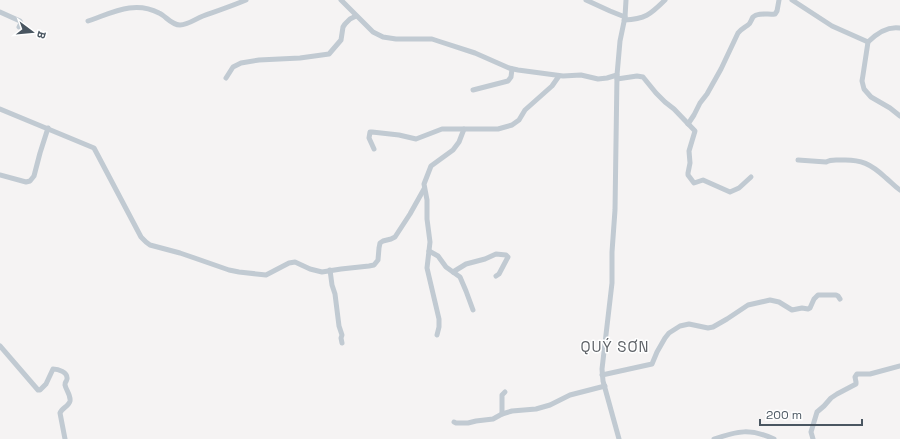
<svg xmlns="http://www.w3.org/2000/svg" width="900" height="439" font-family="'Space Grotesk',sans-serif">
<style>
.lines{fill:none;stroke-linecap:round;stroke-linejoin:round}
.minor{stroke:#c1cad2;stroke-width:5}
.labels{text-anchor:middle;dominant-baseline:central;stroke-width:3;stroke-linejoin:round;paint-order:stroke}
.quarter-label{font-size:15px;letter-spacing:1px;fill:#5f6368;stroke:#fff}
</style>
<rect width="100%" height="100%" fill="#f5f3f3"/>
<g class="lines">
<g class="minor">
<path d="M341,0L373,32L383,37L396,39H432L438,41L475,53L509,68L518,70L563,76L581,75L598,79L607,78L617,75"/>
<path d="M586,0L610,11L625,17"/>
<path d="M792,0L832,26L868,42C876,34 888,26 900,28"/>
<path d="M0,12L20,21L21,23L19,27"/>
<path d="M624,20C645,19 650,15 665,0"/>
<path d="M88,21C112,13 134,0 159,13C166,16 171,25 180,25C188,25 195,19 203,16C217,11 232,6 246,0"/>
<path d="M868,42L863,75L862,81L864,89L871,97L890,108L900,116"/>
<path d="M226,78L233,67L241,63L259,60L300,58L329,54L341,40L343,27L345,24L350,19L356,16"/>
<path d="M617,79L637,76L643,77L656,93L665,102L674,109L695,131L689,151L690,163L688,173V175L694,183L703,180L730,192L739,188L751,177"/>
<path d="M473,90L508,81L511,77L512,69"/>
<path d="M0,109L94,148L141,237L146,242L150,245L180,253L229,270L239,272L266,275L289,263L295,262L310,269L322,272L341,269L369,266L374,265L378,260L379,248L380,243L383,241L391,239L395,237L410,214L424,189"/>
<path d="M688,124L694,115L700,103L707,94L721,69L738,33C741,29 744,28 748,25C751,23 751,20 753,17C758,12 769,15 775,14L777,11L779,0"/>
<path d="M374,149L369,138L370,132H372L399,135L416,139L442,129H498L512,125L519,120L525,110L552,86L559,76"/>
<path d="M798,160L826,162C831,159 836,160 841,160C861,159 871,164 886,178C891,182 894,186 900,190"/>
<path d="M0,175L26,182L30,181L34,176L40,153L48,128"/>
<path d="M429,251L438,256L446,267L460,277L466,291L473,310"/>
<path d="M330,270L332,285L335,294L339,326L342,335L341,338L342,343"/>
<path d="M453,272L466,264L485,259L496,254L506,255L508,257L499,274L496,276"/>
<path d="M437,335L439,327V319L427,268L430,242L427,219V200L424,184L431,166L453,150L459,142L464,129"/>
<path d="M0,346L38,390H40L46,384L53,369C58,369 68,372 67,379C66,383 65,381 65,385C66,390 71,395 70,401C69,406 62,408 60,413L65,439"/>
<path d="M602,375L652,364L657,352L665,338L669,333L680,326L689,324L708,328L713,327L727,319L748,305L770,300L779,302L792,310L802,308L808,309L810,308L814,299L818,295H836L838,296L840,299"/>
<path d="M502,414V395L505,392"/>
<path d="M454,422L456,423H468L476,421L493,419L502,414L512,411L536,409L550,405L570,395L605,386"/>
<path d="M619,439L603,381L602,369L612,283V252L615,210L617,75L620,41L625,17L626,0"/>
<path d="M714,439C738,431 750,428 774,439"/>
<path d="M813,439L811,432L817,412L824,406L831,398L837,394L856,384V382L855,377L857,374H870L900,366"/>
</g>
</g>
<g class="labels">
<g class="quarter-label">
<text x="615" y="346">QUÝ SƠN</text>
</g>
</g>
<g transform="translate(32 32) rotate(106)" stroke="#ffffff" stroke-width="3" paint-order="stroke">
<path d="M0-3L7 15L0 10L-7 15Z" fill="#4a5661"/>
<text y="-6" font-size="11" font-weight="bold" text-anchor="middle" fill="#4a5661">B</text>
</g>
<path d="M760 419v6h102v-6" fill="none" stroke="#4a5661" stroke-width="2"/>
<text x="766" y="419" font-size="12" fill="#4a5661" stroke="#ffffff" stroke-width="3" paint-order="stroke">200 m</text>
</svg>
